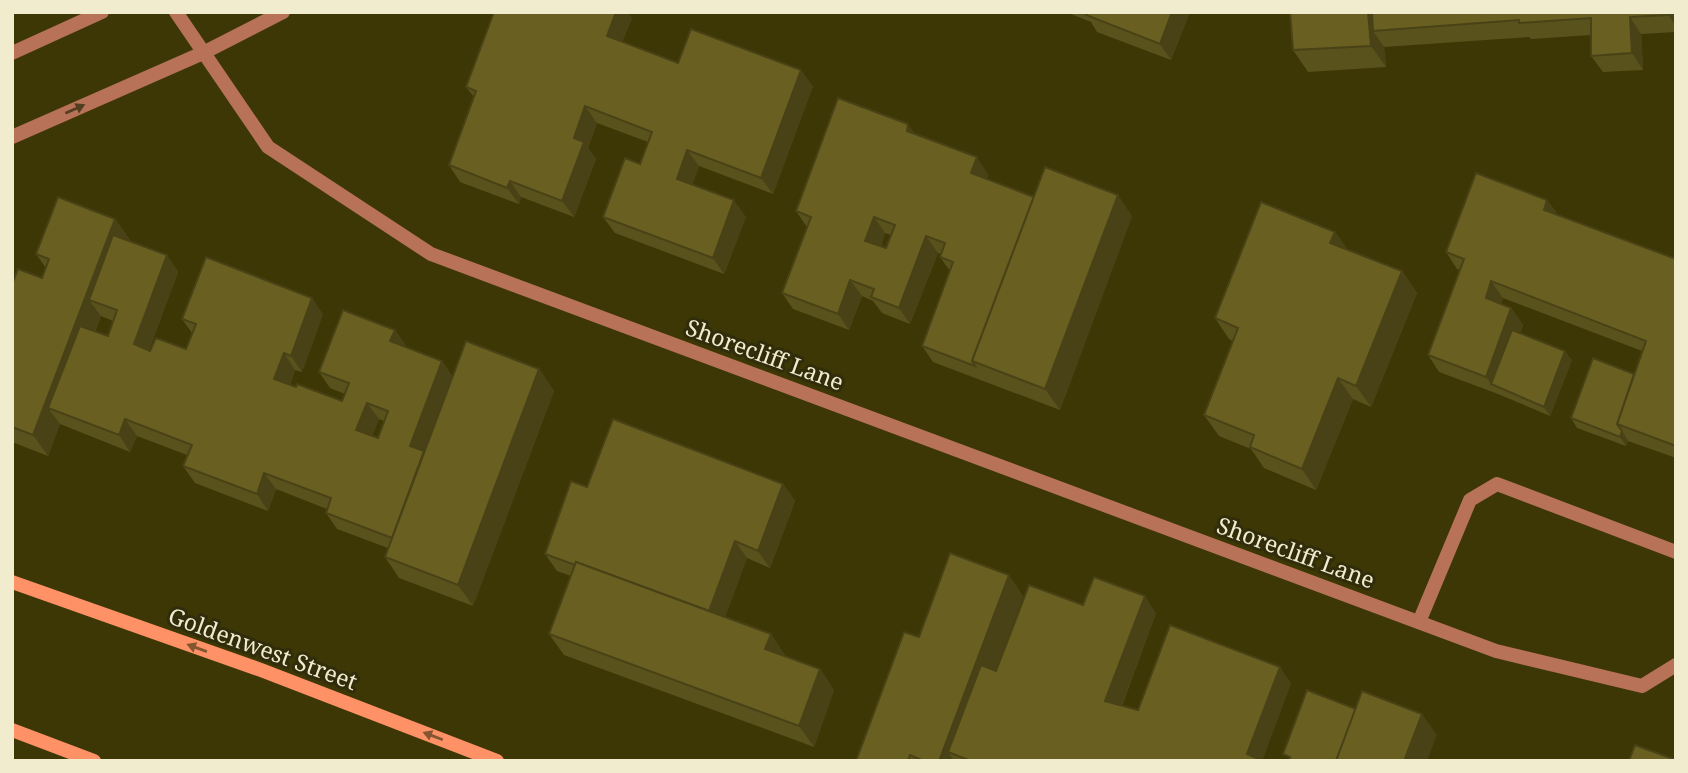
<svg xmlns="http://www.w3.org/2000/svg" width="1688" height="773" font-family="'Noto Serif',serif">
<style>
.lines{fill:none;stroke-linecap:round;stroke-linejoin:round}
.street{stroke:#b77257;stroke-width:14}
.secondary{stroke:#ff9166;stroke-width:14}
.wall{fill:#59521c;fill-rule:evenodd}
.shaded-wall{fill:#494217}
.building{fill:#685f21;stroke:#494217;stroke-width:2;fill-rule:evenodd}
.oneway{fill:#523e1f}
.oneway2{fill:#835530}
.labels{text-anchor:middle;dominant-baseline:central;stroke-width:6;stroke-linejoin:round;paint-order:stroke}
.street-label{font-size:23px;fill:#f0eccd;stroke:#312d0c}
</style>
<rect width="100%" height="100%" fill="#3d3705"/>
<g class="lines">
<g class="street">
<path d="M176,12L268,147L431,254L1496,651L1642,686L1676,665"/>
<path d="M12,53L102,12"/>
<path d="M12,137L203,53L283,12"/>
<path d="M1419,622L1470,500L1497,484L1676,552"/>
</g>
<g class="secondary">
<path d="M12,582L261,670L497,761"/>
<path d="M12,730L94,761"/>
</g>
</g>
<g class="wall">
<path d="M1066,12H1190L1171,60L1097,32L1091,22Z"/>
<path d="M1290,12H1676V32L1641,34L1643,70L1603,72L1591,56V35L1531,39L1529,37L1384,47L1386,67L1308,72L1293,50Z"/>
<path d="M632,18L622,42L678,63L813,86L773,194L699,166L692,185L746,217L724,274L615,233L603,217L640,164L648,142L597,123L588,148L596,159L574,217L521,197L519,204L460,182L449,165L474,97L466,87Z"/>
<path d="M915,134L988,174L987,179L1034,197L1132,216L1060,410L933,362L922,346L950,271L940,257L941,254L938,253L910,324L882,313L873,301L862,296L849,330L793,309L782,293L807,227L796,211ZM885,233L891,235L886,248L881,246Z"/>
<path d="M1547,200L1558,215L1676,259V458L1628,441L1626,446L1577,428L1571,418L1634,374L1642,351L1503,298L1501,304L1511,308L1523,325L1520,333L1572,360L1550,416L1498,394L1439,372L1428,355L1460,270L1457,269L1446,252Z"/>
<path d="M115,219L130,240L129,241L167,255L178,272L149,350L186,349L192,333L182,319L323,314L302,372L295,370L290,385L342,401L345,394L330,388L319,372L395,330L406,346V347L442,361L452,376L539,369L554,391L473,606L399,578L385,557L388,548L337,529L326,513L327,509L276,489L268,511L195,483L183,466L187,455L137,436L130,452L60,424L48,456L12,442V285L42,278L46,268L36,254ZM101,316L113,321L108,336L95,332ZM379,419L384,421L378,438L372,436Z"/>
<path d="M1335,232L1348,250L1402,271L1417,293L1371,407L1353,399L1316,490L1264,468L1251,449L1219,436L1204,415L1233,341L1229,339L1215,318Z"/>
<path d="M783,484L795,501L770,568L747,558L725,617L785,655V657L820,669L834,690L814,747L564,655L549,634L571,576L557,571L545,554L587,487Z"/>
<path d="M1023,596L995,671L1083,605L1156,613L1122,706L1138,710L1291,683L1262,761H856L919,637Z"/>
</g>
<g class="shaded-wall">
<path d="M616,12H628L632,18L618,52L607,36Z"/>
<path d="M1172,12H1190L1171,60L1160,44Z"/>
<path d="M1368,12H1382L1373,31L1384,47L1386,67L1371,46Z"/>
<path d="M1668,12H1676V26L1668,15Z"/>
<path d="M1630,17L1641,34L1643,70L1632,53Z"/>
<path d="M801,70L813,86L773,194L761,178Z"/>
<path d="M585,106L597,123L588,148L596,159L574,217L562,201L574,138Z"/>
<path d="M908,124L920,141L907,131Z"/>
<path d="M687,150L699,166L689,195L677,179Z"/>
<path d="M977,157L988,174L983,189L971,173Z"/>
<path d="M510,181L521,197L519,204L507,188Z"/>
<path d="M1118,195L1132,216L1060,410L1045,389Z"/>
<path d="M734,200L746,217L724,274L713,258Z"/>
<path d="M1547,200L1559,217L1544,210Z"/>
<path d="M874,217L885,233L877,257L865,241Z"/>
<path d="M115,219L130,240L105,305L89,300L101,316L64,414L48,408L60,424L48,456L33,435Z"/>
<path d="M1335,232L1350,253L1330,243Z"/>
<path d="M926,236L938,253L910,324L899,308Z"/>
<path d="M167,255L178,272L145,360L134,344Z"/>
<path d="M1402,271L1417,293L1371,407L1356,386Z"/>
<path d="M850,280L862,296L849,330L838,314Z"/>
<path d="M1491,281L1503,298L1497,315L1486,298Z"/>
<path d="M312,298L323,314L302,372L291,356Z"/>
<path d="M1511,308L1523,325L1500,388L1491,384L1486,377Z"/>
<path d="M395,330L406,346L402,358L390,341Z"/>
<path d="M1565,351L1572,360L1550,416L1544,407Z"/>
<path d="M284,353L295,370L286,395L274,379Z"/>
<path d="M442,361L453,378L422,462L410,446Z"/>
<path d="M539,369L554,391L473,606L458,585Z"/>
<path d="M1338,378L1353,399L1316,490L1302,469Z"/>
<path d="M367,403L379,419L368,447L356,430Z"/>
<path d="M125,419L137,436L130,452L119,435Z"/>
<path d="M1622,431L1628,441L1626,446L1620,437Z"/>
<path d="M264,473L276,489L268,511L257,494Z"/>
<path d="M783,484L795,501L770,568L758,551Z"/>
<path d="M735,541L747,558L720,630L709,614Z"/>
<path d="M1009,575L1023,596L963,758L948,752L954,761H939Z"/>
<path d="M1145,596L1156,613L1117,718L1105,701Z"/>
<path d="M771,634L785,655L780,671L765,649Z"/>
<path d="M1280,667L1291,683L1262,761H1252L1247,754Z"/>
<path d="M820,669L834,690L814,747L799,726Z"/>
<path d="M1422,714L1437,735L1427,761H1404Z"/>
</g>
<g class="building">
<path d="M494,12H616L607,36L678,63L691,29L801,70L761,178L687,150L677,179L734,200L713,258L603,217L625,158L640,164L652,132L585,106L574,138L584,142L562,201L510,181L507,188L449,165L476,91L466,87Z"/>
<path d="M1087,12H1172L1160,44L1086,15Z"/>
<path d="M1290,12H1368L1371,46L1293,50Z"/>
<path d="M1372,12H1668V15L1630,17L1632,53L1591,56V18L1519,23V20L1373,31Z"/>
<path d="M838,98L908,124L907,131L977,157L971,173L1034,197L972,361L975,366L922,346L953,262L940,257L945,243L926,236L899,308L871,297L874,289L850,280L838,314L782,293L811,217L796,211ZM874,217L895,225L886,248L865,241Z"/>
<path d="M1045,167L1118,195L1045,389L972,361Z"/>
<path d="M1476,173L1547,200L1544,210L1676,259V446L1617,424L1646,341L1491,281L1486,298L1511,308L1486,377L1428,355L1464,259L1446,252Z"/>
<path d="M58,197L115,219L33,435L12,427V285L18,269L42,278L49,259L36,254Z"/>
<path d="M1261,202L1335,232L1330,243L1402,271L1356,386L1338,378L1302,469L1250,447L1254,435L1204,415L1238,328L1215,318Z"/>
<path d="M113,235L167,255L134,344L150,351L156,338L186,349L196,324L182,319L206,257L312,298L291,356L284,353L274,379L296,387L297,384L342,401L349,383L319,372L343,310L395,330L390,341L442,361L410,446L424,451L392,538L326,513L331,498L264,473L257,494L183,466L192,445L125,419L119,435L48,408L80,326L108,336L117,310L89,300ZM367,403L388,411L378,438L356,430Z"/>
<path d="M1512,330L1565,351L1544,407L1491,384Z"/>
<path d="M466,341L539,369L458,585L385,557Z"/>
<path d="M1593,358L1634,374L1617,424L1622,431L1620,437L1571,418Z"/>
<path d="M613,419L783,484L758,551L735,541L709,611L576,562L575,565L545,554L571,481L587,487Z"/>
<path d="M950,553L1009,575L939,761H924L910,755L908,761H856L904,632L919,637Z"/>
<path d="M576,562L771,634L765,649L820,669L799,726L549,634Z"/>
<path d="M1094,577L1145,596L1105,701L1138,710L1170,625L1280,667L1247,754L1261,760V761H971L948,752L981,665L996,671L1029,585L1083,605Z"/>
<path d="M1307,690L1356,709L1336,761H1289L1290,757L1283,754Z"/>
<path d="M1362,691L1422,714L1404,761H1336Z"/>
<path d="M1635,745L1676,760V761H1629Z"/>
</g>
<defs><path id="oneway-solid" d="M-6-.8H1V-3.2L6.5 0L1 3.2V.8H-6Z" transform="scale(1.75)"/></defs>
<use class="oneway" href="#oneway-solid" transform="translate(75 109) rotate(-24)"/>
<g class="oneway2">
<use href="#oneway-solid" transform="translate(197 648) rotate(-160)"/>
<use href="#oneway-solid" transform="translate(433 736) rotate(-159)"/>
</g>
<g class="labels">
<g class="street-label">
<text transform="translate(765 354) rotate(20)">Shorecliff Lane</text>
<text transform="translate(1296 552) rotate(20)">Shorecliff Lane</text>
<text transform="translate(263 648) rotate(20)">Goldenwest Street</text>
</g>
</g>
<rect width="1688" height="773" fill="none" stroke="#f0eccd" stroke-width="28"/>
</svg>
